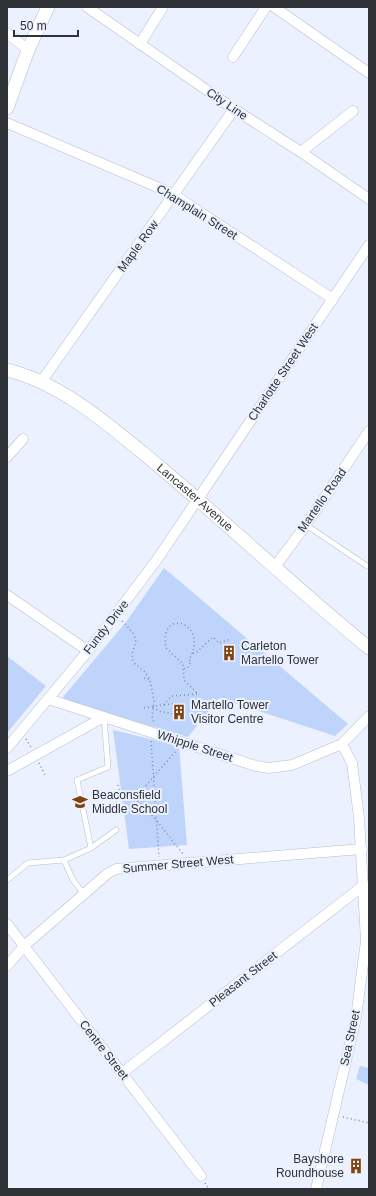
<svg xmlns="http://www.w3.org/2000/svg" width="376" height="1196" font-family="Helvetica,sans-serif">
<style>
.green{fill:#bfd4fb}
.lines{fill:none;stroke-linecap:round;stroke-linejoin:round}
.service-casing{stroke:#b7bdc9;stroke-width:6}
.minor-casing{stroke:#b7bdc9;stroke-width:11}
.tertiary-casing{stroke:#b7bdc9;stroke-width:14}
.path{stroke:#888c95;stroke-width:1.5;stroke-dasharray:1 3;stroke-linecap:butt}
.service{stroke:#fff;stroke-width:5}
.minor{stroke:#fff;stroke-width:10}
.tertiary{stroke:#fff;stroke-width:13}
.labels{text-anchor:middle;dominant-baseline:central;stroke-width:4;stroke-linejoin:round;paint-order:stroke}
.street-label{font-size:12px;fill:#2f3236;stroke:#ebf1fe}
.poi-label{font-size:12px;fill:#2f3236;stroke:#ebf1fe;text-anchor:start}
</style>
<rect width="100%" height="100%" fill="#ebf1fe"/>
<g class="green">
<path d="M164,568L348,724L335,736L219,698L188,737L69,702L63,697L126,622Z"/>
<path d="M7,656L46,686L7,733Z"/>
<path d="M113,730L179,746L187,845L129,849Z"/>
<path d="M360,1066L369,1068V1085L356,1079Z"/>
</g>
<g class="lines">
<g class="service-casing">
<g id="service">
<path d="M306,525L367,566"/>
<path d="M91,848L77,780L108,767L104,717"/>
<path d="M64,860L73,880L84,894"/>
<path d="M7,880L28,863L64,860L91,848L116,830"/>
</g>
</g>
<g class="minor-casing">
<g id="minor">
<path d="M87,7L234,109L301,152L369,199"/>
<path d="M274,7L369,73"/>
<path d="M7,33L28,50"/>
<path d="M140,44L163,7"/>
<path d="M233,57L266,7"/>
<path d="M7,123L150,184L174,195L333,299"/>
<path d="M301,152L353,111"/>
<path d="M41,382L234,109"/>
<path d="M7,457L23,439"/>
<path d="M274,568L306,525L369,431"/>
<path d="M7,595L88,651"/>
<path d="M48,699L256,766L269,768L292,765L342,744L369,716"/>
<path d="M7,748L88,651L156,561L369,245"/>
<path d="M7,771L104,717"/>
<path d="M7,924L201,1176"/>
<path d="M7,966L24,946L107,874L116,869L362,849"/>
<path d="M122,1073L364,885"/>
<path d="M316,1189L356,1018L366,941L359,817L352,763L342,744"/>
</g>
</g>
<g class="tertiary-casing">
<g id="tertiary">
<path d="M7,108L28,50L48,7"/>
<path id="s1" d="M7,370C65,384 116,431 161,468C231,527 298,590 369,648"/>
</g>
</g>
<g class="path">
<path d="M122,621C149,647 126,644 134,663L145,672L150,680L154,701L152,716L154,723"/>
<path d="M193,653H196L213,637L219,643L228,640L231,642"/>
<path d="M144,678L150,680"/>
<path d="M164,705L176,703"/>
<path d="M153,707L159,711L172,714"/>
<path d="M144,708L163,705L172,696L198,694L184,680L183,664L166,648C158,606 211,622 189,660L191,661L188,667L183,669"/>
<path d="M26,739L31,747"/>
<path d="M151,741L159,857"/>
<path d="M39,763L46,777"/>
<path d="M118,785L122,799L135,798L176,751"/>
<path d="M135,798L157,821L183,854"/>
<path d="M343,1117L369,1123"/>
<path d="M205,1183L209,1189"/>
</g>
<use href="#service" class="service"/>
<use href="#minor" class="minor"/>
<use href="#tertiary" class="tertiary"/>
</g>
<defs>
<g id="building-bare" transform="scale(1.2)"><path d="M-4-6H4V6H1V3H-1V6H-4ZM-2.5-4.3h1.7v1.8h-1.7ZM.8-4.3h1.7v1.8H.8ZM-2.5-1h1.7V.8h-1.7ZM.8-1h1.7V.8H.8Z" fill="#83420b" stroke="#ebf1fe" stroke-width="2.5" paint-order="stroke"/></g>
<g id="school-bare" transform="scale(1.2)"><path d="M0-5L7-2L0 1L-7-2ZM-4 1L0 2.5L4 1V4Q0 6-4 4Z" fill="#83420b" stroke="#ebf1fe" stroke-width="2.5" paint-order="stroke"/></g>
</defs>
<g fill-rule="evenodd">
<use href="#building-bare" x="229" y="653"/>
<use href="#building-bare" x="179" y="712"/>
<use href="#school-bare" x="80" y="802"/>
<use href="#building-bare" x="356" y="1166"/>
</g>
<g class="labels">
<g class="street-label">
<text transform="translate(227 104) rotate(34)">City Line</text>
<text transform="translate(197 212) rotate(32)">Champlain Street</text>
<text transform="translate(138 246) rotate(-54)">Maple Row</text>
<text transform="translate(283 372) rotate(-56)">Charlotte Street West</text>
<text stroke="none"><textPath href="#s1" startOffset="229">Lancaster Avenue</textPath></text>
<text transform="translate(322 500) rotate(-55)">Martello Road</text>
<text transform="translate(106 627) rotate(-52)">Fundy Drive</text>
<text transform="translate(195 746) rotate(18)">Whipple Street</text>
<text transform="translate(178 864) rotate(-5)">Summer Street West</text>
<text transform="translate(243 979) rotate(-38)">Pleasant Street</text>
<text transform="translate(350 1038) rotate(-78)">Sea Street</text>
<text transform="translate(104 1050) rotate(52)">Centre Street</text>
</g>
<g class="poi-label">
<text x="241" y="646">Carleton<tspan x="241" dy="14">Martello Tower</tspan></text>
<text x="191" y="705">Martello Tower<tspan x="191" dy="14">Visitor Centre</tspan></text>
<text x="92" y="795">Beaconsfield<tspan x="92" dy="14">Middle School</tspan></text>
<text x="344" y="1159" text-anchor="end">Bayshore<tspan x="344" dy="14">Roundhouse</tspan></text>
</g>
</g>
<rect width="376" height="1196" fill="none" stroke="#2f3236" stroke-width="16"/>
<path d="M14 30v6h64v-6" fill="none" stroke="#2f3236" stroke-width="2"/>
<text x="20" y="30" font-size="12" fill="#2f3236" stroke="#ebf1fe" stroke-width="3" paint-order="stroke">50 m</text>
</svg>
